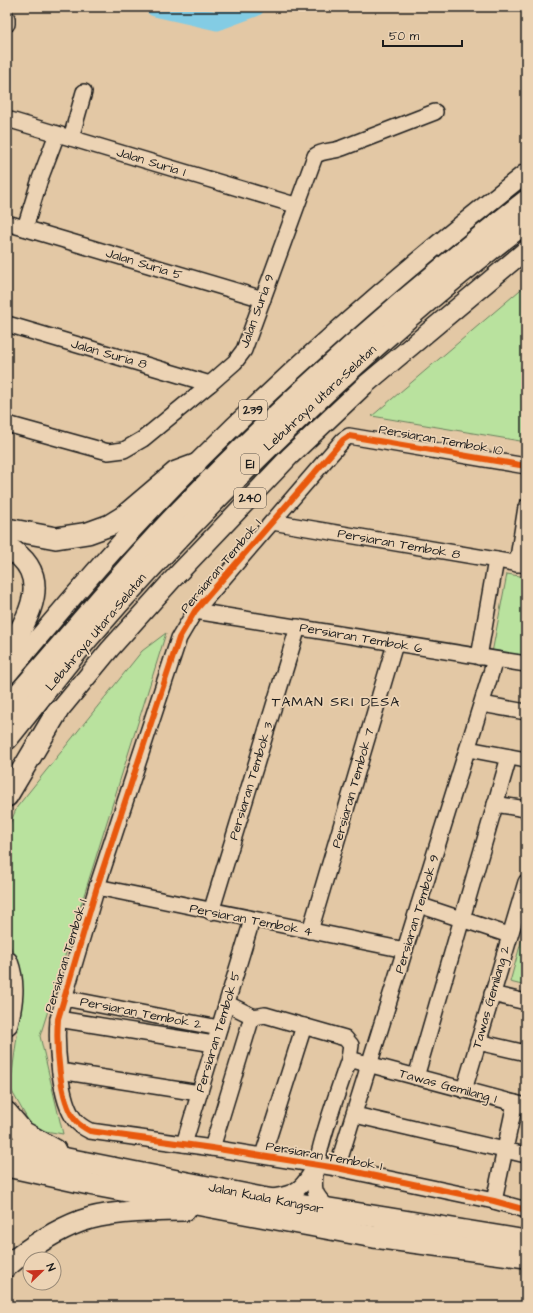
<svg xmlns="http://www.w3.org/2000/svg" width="533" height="1313" font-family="'Architects Daughter',sans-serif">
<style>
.green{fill:#b9e29e;stroke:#6a7f5d}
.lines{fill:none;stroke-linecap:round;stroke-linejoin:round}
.river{stroke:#83cce4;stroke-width:19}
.minor-casing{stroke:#1c1c1c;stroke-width:18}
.major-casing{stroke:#1c1c1c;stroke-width:21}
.highway-casing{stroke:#1c1c1c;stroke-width:24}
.minor{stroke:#ecd3b4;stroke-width:15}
.major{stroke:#ecd3b4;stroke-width:18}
.highway{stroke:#ecd3b4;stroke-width:21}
.cycleway-casing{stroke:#ecd3b4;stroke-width:8}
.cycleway{stroke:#e8590c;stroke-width:6}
.labels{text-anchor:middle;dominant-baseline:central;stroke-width:3.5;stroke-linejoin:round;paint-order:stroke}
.shield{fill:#ecd3b4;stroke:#5a534a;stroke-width:1}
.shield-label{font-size:12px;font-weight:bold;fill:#1c1c1c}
.street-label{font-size:13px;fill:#1c1c1c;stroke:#ecd3b4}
.neighbourhood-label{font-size:14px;letter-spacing:1px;fill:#1c1c1c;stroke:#ecd3b4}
</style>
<rect width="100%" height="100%" fill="#e3c8a5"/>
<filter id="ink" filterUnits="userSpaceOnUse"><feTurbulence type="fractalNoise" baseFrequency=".025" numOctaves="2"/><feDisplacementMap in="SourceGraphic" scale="8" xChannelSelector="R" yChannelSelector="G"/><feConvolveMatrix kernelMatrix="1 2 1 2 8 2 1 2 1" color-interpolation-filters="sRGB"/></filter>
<g filter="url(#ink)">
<g class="green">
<path d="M526,285V442L372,416Z"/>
<path d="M507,574L526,577V657L492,653Z"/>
<path d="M166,633L40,1036L63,1134L33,1129L10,1088L20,1014L19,964L7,940V831L17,807L142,651Z"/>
<path d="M526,924V986L510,982Z"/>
</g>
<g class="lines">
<path class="river" d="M155,7L217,21L255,7"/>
<g class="minor-casing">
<g id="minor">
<path d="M7,18V24"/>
<path d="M7,119L295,205"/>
<path d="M71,138L84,92"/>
<path d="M7,223L263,299"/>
<path d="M25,228L40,179L57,134"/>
<path d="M7,324L210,384"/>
<path d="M7,424L108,452L124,450L143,439L210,384L235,362L244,350L315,156C323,150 333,152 342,148L435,112"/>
<path d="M526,466L349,436L343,440L195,611L179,638L97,887L58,1019C56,1044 59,1100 75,1120C79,1125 84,1128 90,1131L212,1148L337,1168L494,1201L526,1210"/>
<path d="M272,522L526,565"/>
<path d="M517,564L526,507"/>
<path d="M195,611L526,664"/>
<path d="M479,657L496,560"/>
<path d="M482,704L526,712"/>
<path d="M468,749L526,760"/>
<path d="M495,804L526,809"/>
<path d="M97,887L405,950"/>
<path d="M419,905L509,935"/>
<path d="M211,912L298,627"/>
<path d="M310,931L395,644"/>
<path d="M492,994L526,1002"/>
<path d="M64,998L219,1028"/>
<path d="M228,1004L254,1017"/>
<path d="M58,1019L214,1044"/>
<path d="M478,1042L526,1053"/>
<path d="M60,1071L199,1093"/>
<path d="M416,1077L509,757"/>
<path d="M464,1090L526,882"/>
<path d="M355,1115L526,1155"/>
<path d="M184,1144L252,920"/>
<path d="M212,1148L251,1020L254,1017L265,1015L345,1038L351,1045L349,1059"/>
<path d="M263,1155L304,1026"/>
<path d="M337,1168L495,660"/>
<path d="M273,1197C297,1194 303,1187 314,1168"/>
<path d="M494,1201L515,1103"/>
<path d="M332,1211C325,1205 317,1199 315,1190C310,1166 340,1086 349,1059L526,1106"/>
</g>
</g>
<g class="major-casing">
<g id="major">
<path d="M7,675C49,625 91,574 135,527C255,398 388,282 526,173"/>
<path d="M49,723L110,649L172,580L290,456L365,385L526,250"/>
</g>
</g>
<g class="highway-casing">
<g id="highway">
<path d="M7,529L56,538L88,533L110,525L123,517L176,472L195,465"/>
<path d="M7,547C55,575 29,617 7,653"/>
<path d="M7,707C65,642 120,573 181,510C288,399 404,296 526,201"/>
<path d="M7,739C34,706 60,671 88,638C157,558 231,482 308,409C377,343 449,280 526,222"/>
<path d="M7,796L57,712"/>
<path d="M7,962C15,983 12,1003 7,1024"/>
<path d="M7,1113L23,1132L55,1150"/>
<path d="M7,1147L262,1198L526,1241"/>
<path d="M7,1166L89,1184L374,1237L526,1257"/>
<path d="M7,1266C29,1248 54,1231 81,1221C109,1211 154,1210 185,1210"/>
</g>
</g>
<use href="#minor" class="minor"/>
<use href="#major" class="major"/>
<use href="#highway" class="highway"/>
<g class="cycleway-casing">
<path id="cycleway" d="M526,466L349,436L343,440L195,611L179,638L97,887L58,1019C56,1044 59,1100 75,1120C79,1125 84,1128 90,1131L212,1148L337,1168L494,1201L526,1210"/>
</g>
<use href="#cycleway" class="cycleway"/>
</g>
</g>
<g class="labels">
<g class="shield">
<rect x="239" y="400" width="28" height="20" rx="3"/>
<rect x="241" y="454" width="18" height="20" rx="3"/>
<rect x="234" y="488" width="32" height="20" rx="3"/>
</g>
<g class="shield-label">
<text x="253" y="410">239</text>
<text x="250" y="464">E1</text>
<text x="250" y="498">240</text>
</g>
<g class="street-label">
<text transform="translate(151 162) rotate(17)">Jalan Suria 1</text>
<text transform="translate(144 264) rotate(17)">Jalan Suria 5</text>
<text transform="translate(257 311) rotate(-70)">Jalan Suria 9</text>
<text transform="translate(109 354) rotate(16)">Jalan Suria 8</text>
<text transform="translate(320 398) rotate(-43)">Lebuhraya Utara–Selatan</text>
<text transform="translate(441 440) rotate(10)">Persiaran Tembok 10</text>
<text transform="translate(399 544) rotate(10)">Persiaran Tembok 8</text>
<text transform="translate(221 566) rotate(-50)">Persiaran Tembok 1</text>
<text transform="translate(96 632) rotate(-50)">Lebuhraya Utara–Selatan</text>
<text transform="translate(361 638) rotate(10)">Persiaran Tembok 6</text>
<text transform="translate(251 781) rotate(-73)">Persiaran Tembok 3</text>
<text transform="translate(353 788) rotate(-74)">Persiaran Tembok 7</text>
<text transform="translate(417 914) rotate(-73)">Persiaran Tembok 9</text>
<text transform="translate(251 920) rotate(11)">Persiaran Tembok 4</text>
<text transform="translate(66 956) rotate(-73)">Persiaran Tembok 1</text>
<text transform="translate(491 997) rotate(-74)">Tawas Gemilang 2</text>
<text transform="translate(141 1013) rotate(11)">Persiaran Tembok 2</text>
<text transform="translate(218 1032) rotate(-73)">Persiaran Tembok 5</text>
<text transform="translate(448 1086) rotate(15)">Tawas Gemilang 1</text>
<text transform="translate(324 1156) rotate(10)">Persiaran Tembok 1</text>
<text transform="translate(266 1198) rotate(11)">Jalan Kuala Kangsar</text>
</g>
<g class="neighbourhood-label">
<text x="336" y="702">TAMAN SRI DESA</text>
</g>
</g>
<rect width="533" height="1313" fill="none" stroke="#ecd3b4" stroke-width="24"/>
<rect x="12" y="12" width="509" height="1289" fill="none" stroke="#1c1c1c" stroke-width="1.5" filter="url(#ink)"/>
<g transform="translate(42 1271) rotate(67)"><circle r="19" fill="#ecd3b4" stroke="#998a77"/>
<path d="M0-3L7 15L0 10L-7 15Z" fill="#c8321e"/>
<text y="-6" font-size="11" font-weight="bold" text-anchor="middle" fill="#1c1c1c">N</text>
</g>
<path d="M383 40v6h79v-6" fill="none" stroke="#1c1c1c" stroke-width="2"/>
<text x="389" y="40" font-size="12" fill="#1c1c1c" stroke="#ecd3b4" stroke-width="3" paint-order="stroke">50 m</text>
</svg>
